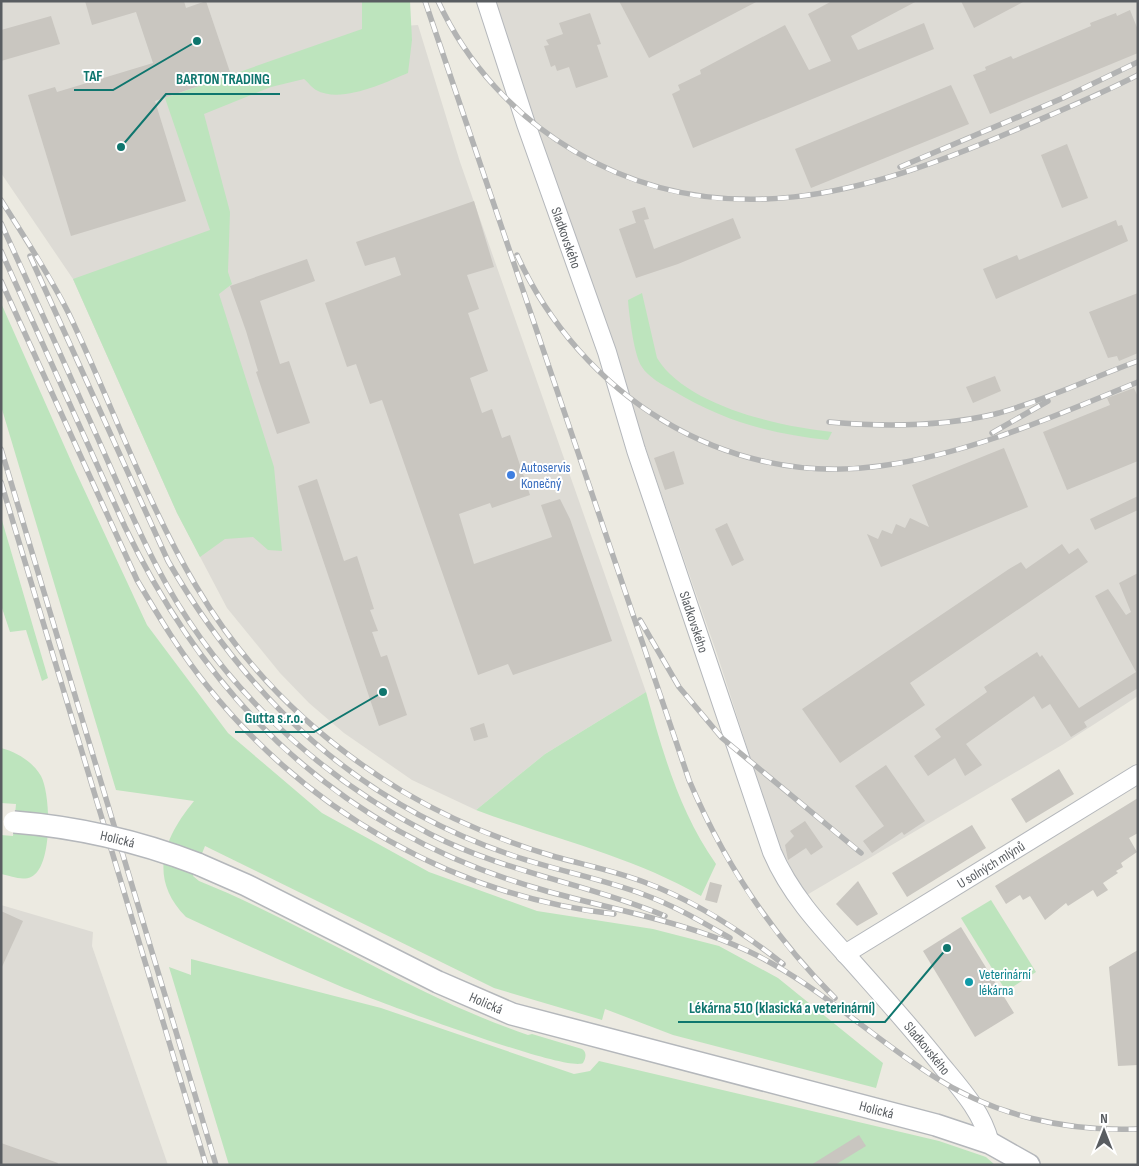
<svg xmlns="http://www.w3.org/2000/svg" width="1139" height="1166" font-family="'Sofia Sans Condensed',sans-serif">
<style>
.industrial{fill:#dddbd5}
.green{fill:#bde4bd}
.building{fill:#c9c6c0}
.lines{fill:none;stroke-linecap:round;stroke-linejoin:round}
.minor-casing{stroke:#b4b7bb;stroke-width:20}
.tertiary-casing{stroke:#b4b7bb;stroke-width:24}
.minor{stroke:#fff;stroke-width:18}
.tertiary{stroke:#fff;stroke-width:21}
.rail-casing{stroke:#b2b3b3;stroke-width:5.5}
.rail{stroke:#fff;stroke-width:4;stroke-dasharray:11;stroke-linecap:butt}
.tertiary-bridge-casing{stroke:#b4b7bb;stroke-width:24;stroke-linecap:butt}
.tertiary-bridge{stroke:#fff;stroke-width:21}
.shop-dot{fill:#3f7fe0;stroke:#fff;stroke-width:2}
.culture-dot{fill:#0f9aa8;stroke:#fff;stroke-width:2}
.labels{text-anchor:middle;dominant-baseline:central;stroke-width:4;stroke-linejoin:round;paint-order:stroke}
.street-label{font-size:14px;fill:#595d61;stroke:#fff}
.shop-label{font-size:14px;fill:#366cbe;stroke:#fff;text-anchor:start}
.culture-label{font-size:14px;fill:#0d838f;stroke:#fff;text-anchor:start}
.leader{fill:none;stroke:#0f766e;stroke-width:2}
.callout-dot{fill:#0f766e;stroke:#fff;stroke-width:2}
.callout-label{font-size:15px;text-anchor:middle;font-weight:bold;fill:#0f766e;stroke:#fff;stroke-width:4;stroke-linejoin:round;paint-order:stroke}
</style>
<rect width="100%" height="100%" fill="#eceae1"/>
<g class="industrial">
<path d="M1,1H362L363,29L418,25L460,162L646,692L545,754L476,810L412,780L344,733L309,703L280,673L227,608L177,513L73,279L1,173Z"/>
<path d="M495,1H1138V696L1062,745L805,896L777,840L717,654L598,312Z"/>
<path d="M1,905L93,932L92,946L168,1165H1Z"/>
</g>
<g class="green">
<path d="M362,1H410L412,40L408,73C384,83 341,104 316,90C312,88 308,82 304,79L271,87L204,114L230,212L228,272L232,284L219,294L274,467L282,551L268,550L253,537L225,539L200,557L177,513L73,279L210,230L165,98L362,29Z"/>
<path d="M642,293L657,358C686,406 781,427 832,432L828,440C770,434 723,421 672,390C663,385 648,377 642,367C634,356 629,314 628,300Z"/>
<path d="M1,303L75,470L147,625L228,733L322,813L429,872L537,911L653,929L719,946L778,978L883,1063L876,1088L673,1035L605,1009L602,1020L494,988L205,846L193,876L199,881C311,926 413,996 528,1035L532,1034L582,1049C587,1052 586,1058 583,1063C566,1073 372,999 342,987C290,965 238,941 186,917C148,878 163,839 194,801L116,790L1,406Z"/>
<path d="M1,517L48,678L42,681L26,630L10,632L1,605Z"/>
<path d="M646,692C663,753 679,811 716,864L701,896C631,856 551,838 476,810L545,754Z"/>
<path d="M1,748C17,752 33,762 41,776C51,794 53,868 31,877C22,881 11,876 1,874V835L13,836L16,804L1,803Z"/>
<path d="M991,900L1036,972L1006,991L961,918Z"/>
<path d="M191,959L381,1008L574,1074L590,1071L599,1061L939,1141L986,1157L995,1165H229L169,967L191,975Z"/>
</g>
<g class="building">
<path d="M85,1H184L186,8L206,1L231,75L155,101L186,201L71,236L28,95L55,87L57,92L153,63L136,12L92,25Z"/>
<path d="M619,1H758L649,58Z"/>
<path d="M832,1H917L851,36L858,50L924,23L934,49L693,148L672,94L680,90L678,85L701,74L700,70L785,25L809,70L831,61L808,14Z"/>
<path d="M961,1H1025L974,28Z"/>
<path d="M1130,10L1138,30V53L990,114L973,75L986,70L985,67L1011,56L1013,59L1091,26L1090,23L1116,13L1117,16Z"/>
<path d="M590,13L601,44L597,45L608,77L576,88L569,67L557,71L555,65L551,67L544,46L549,45L546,40L563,34L559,23Z"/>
<path d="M51,16L60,44L1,61V30Z"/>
<path d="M951,85L969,124L811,188L795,149Z"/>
<path d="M1067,144L1088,198L1062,208L1041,155Z"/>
<path d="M474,201L494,267L467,275L479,309L468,313L488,371L470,378L482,413L492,409L502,438L510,435L530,495L492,508L490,503L459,514L474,564L552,537L541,505L560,499L570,519L612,641L513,675L508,664L478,675L382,400L370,404L356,364L347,367L325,303L401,275L395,257L365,266L356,242Z"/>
<path d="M645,207L649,219L644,220L654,249L733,218L741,238L678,264L636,278L619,229L638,222L636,223L632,211Z"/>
<path d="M1116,220L1118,226L1122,225L1128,241L996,299L983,269L1017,255L1019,260Z"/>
<path d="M307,259L315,281L260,301L280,364L289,361L310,423L277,434L256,372L258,371L246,331L230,286Z"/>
<path d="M1138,293V353L1119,361L1117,356L1108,358L1089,312Z"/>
<path d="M995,376L1001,391L973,403L966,387Z"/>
<path d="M1134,388L1138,397V461L1067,490L1043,432L1110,405L1107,398Z"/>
<path d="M1004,448L1028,507L881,567L867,534L878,539L882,530L892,534L896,524L905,528L910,518L929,527L912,485Z"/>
<path d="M674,451L684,484L665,490L654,458Z"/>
<path d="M317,479L344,561L357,556L374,609L370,610L378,631L372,632L381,657L387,655L407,715L379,726L298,486Z"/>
<path d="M1138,496V510L1095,530L1090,519Z"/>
<path d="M727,523L744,560L732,566L715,529Z"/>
<path d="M1062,544L1069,554L1078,548L1088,562L910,683L925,705L840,763L802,709L1009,569L1021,562L1026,569Z"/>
<path d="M1138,573V688L1084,722L1087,727L1071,737L1050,704L1042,709L1034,696L966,744L982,765L965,776L955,758L928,776L914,756L941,737L935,729L987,692L984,687L1037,652L1040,657L1042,655L1079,708L1136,672L1095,596L1108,589L1126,615L1131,612L1119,583Z"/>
<path d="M484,723L488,737L474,741L470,728Z"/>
<path d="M886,765L925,821L904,835L902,832L872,853L863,841L884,826L855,786Z"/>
<path d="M1059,769L1074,794L1026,823L1011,799Z"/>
<path d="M1138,798V833L1129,838L1137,852L1121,863L1123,867L1116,871L1118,873L1103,883L1108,890L1097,897L1093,890L1068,906L1066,903L1045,920L1030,896L1023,900L1020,895L1006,904L995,886Z"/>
<path d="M805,821L823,847L811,855L806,848L788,860L785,845L794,836L790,831Z"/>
<path d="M972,825L986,848L907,897L892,873Z"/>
<path d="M858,881L878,914L857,926L836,904Z"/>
<path d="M710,882L722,885L717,903L705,900Z"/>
<path d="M1,911L23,921L1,969Z"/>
<path d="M961,927L1014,1013L975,1037L923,951Z"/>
<path d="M1138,950V1065L1118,1066L1109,967Z"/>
<path d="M859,1135L866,1146L835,1165H811Z"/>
<path d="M1,1143L58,1163L57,1165H1Z"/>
</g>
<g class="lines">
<g class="minor-casing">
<g id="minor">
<path id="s1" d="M486,1L526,124L607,352L636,450L772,852C790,894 820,926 850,959C881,994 913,1029 942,1066C962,1090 982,1112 990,1143"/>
<path id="s2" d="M845,954L1138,774"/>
</g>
</g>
<g class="tertiary-casing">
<g id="tertiary">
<path id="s3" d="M198,864L246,885L438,982L512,1014L936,1125L990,1143L1029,1165"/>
</g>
</g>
<use href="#minor" class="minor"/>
<use href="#tertiary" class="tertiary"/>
<g class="rail-casing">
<g id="rail">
<path d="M425,1L689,780C724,863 771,934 835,998"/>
<path d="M438,1C467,64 515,116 574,151C721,238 867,193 1013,131C1055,113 1097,96 1138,75"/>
<path d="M900,167L1063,98L1138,62"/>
<path d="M1,200C25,238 49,274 69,314C112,404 145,500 196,586C246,671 318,740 402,791C451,820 502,841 556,857C585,865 615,871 644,882C695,901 740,930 783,964"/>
<path d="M1,223C33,293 64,362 95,432C115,477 134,523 157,567C216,681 315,775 430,834C504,872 588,884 665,916"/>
<path d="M1,251L125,527C212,709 347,835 543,890C612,910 685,921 750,952C817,984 870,1036 933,1076C993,1115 1066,1132 1138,1129"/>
<path d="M517,255C580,394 724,488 880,466C970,454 1054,416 1138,382"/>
<path d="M30,256L168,561C249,701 359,804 514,856C558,871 603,879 645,895C675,906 702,922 730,938"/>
<path d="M1,281L137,580C159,617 181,654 208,687C308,812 455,896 614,914"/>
<path d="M829,422C885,427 940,427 995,414C1044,401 1091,378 1138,361"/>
<path d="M992,433L1048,401"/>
<path d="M1,449L216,1165"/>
<path d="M1,482L206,1165"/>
<path d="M640,620L679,687L722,738L861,853"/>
</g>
</g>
<use href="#rail" class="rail"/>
<g class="tertiary-bridge-casing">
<g id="tertiary-bridge">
<path id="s4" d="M14,822C78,827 138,841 198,864"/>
</g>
</g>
<use href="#tertiary-bridge" class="tertiary-bridge"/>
</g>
<circle class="shop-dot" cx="511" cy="475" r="5"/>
<circle class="culture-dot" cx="969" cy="982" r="5"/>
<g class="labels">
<g class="street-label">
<text stroke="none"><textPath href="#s1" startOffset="250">Sladkovského</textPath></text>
<text stroke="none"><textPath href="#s1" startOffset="655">Sladkovského</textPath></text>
<text stroke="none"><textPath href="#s4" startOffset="105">Holická</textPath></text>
<text stroke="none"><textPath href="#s2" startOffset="171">U solných mlýnů</textPath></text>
<text stroke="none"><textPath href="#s3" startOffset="320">Holická</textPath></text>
<text stroke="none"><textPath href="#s1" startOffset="1149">Sladkovského</textPath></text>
<text stroke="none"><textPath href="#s3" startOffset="725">Holická</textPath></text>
</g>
<g class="shop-label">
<text x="521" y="467">Autoservis<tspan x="521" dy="16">Konečný</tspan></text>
</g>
<g class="culture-label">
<text x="979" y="974">Veterinární<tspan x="979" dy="16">lékárna</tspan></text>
</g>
</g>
<path class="leader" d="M197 41L113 90H74M121 147L166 94H280M383 692L314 732H235M947 948L885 1022H678"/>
<g class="callout-dot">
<circle cx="197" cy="41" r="5"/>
<circle cx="121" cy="147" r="5"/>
<circle cx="383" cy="692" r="5"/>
<circle cx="947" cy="948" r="5"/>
</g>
<g class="callout-label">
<text x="93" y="81">TAF</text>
<text x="223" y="84">BARTON TRADING</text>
<text x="274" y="723">Gutta s.r.o.</text>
<text x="782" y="1013">Lékárna 510 (klasická a veterinární)</text>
</g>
<rect width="1139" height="1166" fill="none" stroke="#595d61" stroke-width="5"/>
<g transform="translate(1104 1131)" stroke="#ffffff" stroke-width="4" paint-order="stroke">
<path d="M0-4L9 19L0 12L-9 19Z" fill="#595d61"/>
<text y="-8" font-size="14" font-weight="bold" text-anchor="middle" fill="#595d61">N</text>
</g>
</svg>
